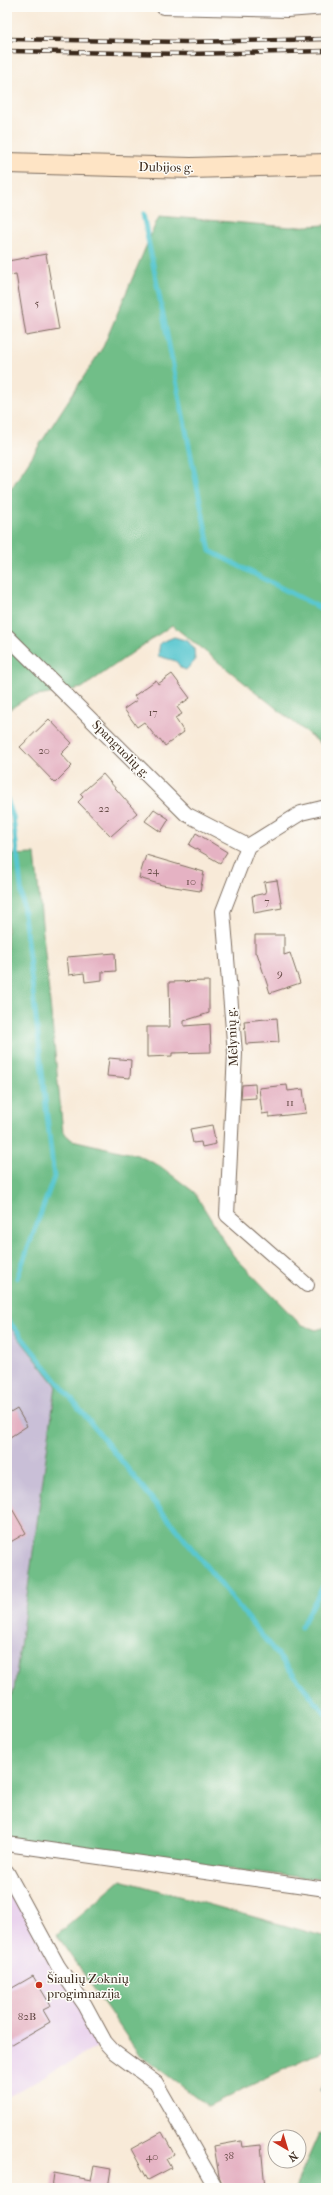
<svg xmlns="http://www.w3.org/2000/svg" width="333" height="2195" font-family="'IM FELL French Canon',serif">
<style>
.built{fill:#e9d2ed}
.industrial{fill:#c9bfd7}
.forest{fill:#71be88;stroke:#567453}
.water{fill:#5ac7d0;stroke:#4a7877}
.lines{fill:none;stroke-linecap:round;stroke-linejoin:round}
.stream{stroke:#5ac7d0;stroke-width:5}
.building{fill:#e5b2c3}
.minor-casing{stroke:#7d6d5f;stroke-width:16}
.secondary-casing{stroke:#7d6d5f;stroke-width:22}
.minor{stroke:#fff;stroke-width:14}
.secondary{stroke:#fee4c5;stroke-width:20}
.rail-casing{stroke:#3b2a1e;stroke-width:4.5}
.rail{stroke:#fdfcf7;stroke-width:3;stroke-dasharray:9;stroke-linecap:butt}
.poi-dot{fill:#c8321e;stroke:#fdfcf7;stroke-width:1.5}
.labels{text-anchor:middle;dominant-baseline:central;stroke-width:3;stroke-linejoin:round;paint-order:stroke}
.number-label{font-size:11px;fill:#664c47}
.street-label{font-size:13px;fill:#3b2a1e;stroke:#fdfcf7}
.poi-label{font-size:13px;fill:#3b2a1e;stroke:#fdfcf7;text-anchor:start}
</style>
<rect width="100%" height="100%" fill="#fdfcf7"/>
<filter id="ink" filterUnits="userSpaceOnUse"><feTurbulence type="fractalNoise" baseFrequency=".025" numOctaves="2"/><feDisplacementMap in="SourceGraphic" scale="8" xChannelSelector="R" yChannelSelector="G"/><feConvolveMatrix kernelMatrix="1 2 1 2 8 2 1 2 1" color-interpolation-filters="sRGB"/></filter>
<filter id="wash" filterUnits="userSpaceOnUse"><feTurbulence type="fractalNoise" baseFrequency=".012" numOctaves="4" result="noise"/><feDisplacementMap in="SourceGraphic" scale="16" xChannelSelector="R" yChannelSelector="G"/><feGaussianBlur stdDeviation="0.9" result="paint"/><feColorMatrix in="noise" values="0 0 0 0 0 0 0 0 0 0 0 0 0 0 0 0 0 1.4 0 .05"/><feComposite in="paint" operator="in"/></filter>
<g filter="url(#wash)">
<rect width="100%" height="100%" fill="#f8ead8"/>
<path class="built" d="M7,1872L105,2042L7,2097Z"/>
<path class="industrial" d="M7,1323L56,1385L14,1690L7,1702Z"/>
<g class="forest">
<path d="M159,216L290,227L326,225V748L172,625L82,688L27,698L7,711V495L103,347Z"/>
<path d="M35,854L63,1132L72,1140L137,1155L160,1166L194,1192L233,1255L300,1324L316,1330L326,1327V1880L7,1844V1702L14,1690L56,1385L7,1323V855Z"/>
<path d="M121,1880L326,1937V2049L208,2106L138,2053L57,1935Z"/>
<path d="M319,2133L326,2135V2188H295Z"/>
</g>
<g class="water">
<path d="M174,637L188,641L194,649L195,661L186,670L181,668L176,661L158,656L160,643Z"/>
<path d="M326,2080V2104L321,2089Z"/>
</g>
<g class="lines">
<g class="stream">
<path d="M143,214L210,551L326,611"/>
<path d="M7,799L13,817L54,1177L17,1278"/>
<path d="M7,1319L326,1715"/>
<path d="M301,1627L326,1581"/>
</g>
</g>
<g id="blocks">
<g class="building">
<path d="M46,254L59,330L26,336L16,274L10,275L8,261Z"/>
<path d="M172,674L190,698L177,707L182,714L175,718L184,732L165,746L160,739L158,740L144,722L137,727L124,709L137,700L134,696L156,680L158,684Z"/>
<path d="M49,719L72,743L61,754L72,766L55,783L20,747Z"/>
<path d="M103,774L137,813L111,836L78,802L83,797L80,794Z"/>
<path d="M154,809L169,819L161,832L145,821Z"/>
<path d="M196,833L227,852L220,863L189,845Z"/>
<path d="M146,855L204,872L200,891L162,885L139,878Z"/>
<path d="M277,880L282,908L254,913L252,896L266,893L264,882Z"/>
<path d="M255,935H284V955L290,953L300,983L270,993L257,953H255Z"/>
<path d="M115,953L116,971L102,972V980L85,982L84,973L69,975L67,957Z"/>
<path d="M209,981V1013L184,1021V1026L210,1024L211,1052L172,1053V1056L147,1057V1027H170L169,982Z"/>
<path d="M277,1018L279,1042L246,1044L244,1021Z"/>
<path d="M109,1058L131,1060L130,1078L107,1076Z"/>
<path d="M255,1084L256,1098L241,1099L242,1085Z"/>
<path d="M287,1085L288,1091L303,1089L306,1113L269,1117V1113L262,1114L259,1088Z"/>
<path d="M212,1125L216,1144L202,1147L201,1142L193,1143L190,1129Z"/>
<path d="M17,1409L27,1426L7,1439V1415Z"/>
<path d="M7,1500L26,1533L7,1544Z"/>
<path d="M33,1976L51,2006L43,2010L50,2022L7,2047V1991Z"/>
<path d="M162,2132L174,2154L166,2159L171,2168L148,2180L131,2149Z"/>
<path d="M241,2141L242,2147L261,2145L265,2188H224L219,2176L214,2146Z"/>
<path d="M94,2166L111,2169L108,2188H52L54,2173L91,2180Z"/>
</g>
</g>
</g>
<g filter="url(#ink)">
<use href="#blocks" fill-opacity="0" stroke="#7d6d5f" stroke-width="1"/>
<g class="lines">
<g class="minor-casing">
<g id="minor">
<path d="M163,7L287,10L326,7"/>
<path d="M7,636L186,814L248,846"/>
<path d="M307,1285L227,1215L235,1053L223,911L248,846L301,813L326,807"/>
<path d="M7,1844L326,1889"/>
<path d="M7,1872L58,1966L85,2005L105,2042L114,2052L156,2083L216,2188"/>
</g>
</g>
<g class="secondary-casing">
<path id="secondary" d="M7,163L191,168L326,164"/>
</g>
<use href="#minor" class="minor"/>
<use href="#secondary" class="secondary"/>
<g class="rail-casing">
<g id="rail">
<path d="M7,39L186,42L326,39"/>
<path d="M7,51L186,54L326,51"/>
</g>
</g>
<use href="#rail" class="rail"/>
</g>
</g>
<circle class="poi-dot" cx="39" cy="1985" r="4"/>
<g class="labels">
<g class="number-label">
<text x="37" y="303">5</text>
<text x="153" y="712">17</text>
<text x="44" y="750">20</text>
<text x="104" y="808">22</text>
<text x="153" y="870">24</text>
<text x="191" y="881">10</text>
<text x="267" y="901">7</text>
<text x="280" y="973">9</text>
<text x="290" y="1102">11</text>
<text x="27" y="2016">82B</text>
<text x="229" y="2155">38</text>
<text x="152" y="2156">40</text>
</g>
<g class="street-label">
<text transform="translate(166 167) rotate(1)">Dubijos g.</text>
<text transform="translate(121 749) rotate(45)">Spanguolių g.</text>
<text transform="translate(232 1037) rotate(-93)">Mėlynių g.</text>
</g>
<g class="poi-label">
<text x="47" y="1978">Šiaulių Zoknių<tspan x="47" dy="15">progimnazija</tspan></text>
</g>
</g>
<rect width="333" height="2195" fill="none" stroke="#fdfcf7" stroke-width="24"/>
<g transform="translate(287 2149) rotate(142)"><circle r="19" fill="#fdfcf7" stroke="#afa8a0"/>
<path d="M0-3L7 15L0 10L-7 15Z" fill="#c8321e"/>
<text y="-6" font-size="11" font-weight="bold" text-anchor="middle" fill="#3b2a1e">N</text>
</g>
</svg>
